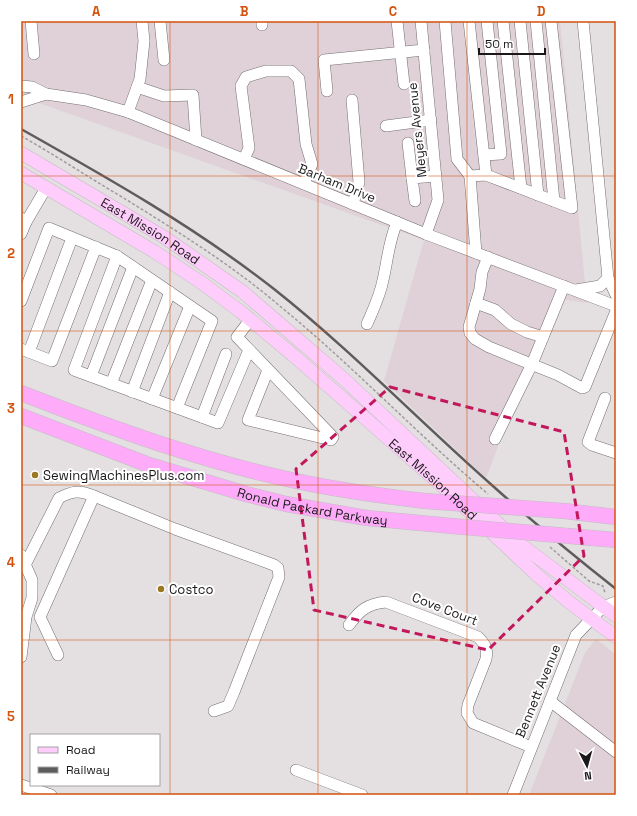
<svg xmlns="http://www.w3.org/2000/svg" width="637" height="816" font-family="'Space Grotesk',sans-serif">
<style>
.built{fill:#dfd1d7}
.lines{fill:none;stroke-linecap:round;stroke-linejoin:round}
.minor-casing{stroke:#746f72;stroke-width:12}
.major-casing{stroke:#bfbebf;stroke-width:14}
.highway-casing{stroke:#bfbebf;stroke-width:16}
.path{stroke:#9f9b9d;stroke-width:1.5;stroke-dasharray:3 2;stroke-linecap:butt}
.minor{stroke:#fff;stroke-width:11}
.major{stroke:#fecdfb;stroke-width:13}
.highway{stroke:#feacf9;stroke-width:15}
.rail{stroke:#5e5b5c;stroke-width:2.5}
.highway-bridge-casing{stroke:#bfbebf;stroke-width:16;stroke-linecap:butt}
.highway-bridge{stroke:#feacf9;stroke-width:15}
.marked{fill:none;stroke:#c2185b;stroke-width:3;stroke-dasharray:8 5;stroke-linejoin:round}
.grid{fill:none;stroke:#d3520d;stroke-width:1;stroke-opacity:0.55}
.poi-dot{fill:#9c7823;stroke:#fff;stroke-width:1.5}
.labels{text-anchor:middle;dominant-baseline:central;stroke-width:4;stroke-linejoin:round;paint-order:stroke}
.street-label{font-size:13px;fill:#1a1819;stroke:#fff}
.poi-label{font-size:13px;fill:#1a1819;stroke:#fff;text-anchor:start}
.neatline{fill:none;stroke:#d3520d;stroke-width:1.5}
.grid-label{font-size:13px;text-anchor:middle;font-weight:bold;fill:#d3520d}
</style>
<rect width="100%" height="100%" fill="#e4dfe1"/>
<g class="built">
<path d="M21,21H560L586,294L588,303L554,298L486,478L384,381L424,240L25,98L21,96Z"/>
<path d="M596,639L616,655V795H529L585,653Z"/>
</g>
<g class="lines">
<g class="minor-casing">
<g id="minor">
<path d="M31,21L34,54"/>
<path d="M160,21L164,60"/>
<path d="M262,21V25"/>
<path d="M397,21L404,84"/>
<path d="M421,21L438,200L426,234"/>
<path d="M445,21L457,159L470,176L476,253"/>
<path d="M469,21L486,175"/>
<path d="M503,21L521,188"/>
<path d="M520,21L538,195"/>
<path d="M536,21L554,201"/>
<path d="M583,21L608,278L616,295"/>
<path d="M21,86L32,87L46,94L86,100L128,112L426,234L616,306"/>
<path d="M137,87L164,96L193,95L196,140"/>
<path d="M327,91L324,60L424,50"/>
<path d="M352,100L359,182L353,204"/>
<path d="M21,102L46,94"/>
<path d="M128,112L140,79L144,41L142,21"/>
<path d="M386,126L431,120"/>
<path d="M408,143L412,178"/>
<path d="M484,155L501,154L487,21"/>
<path d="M244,159L249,148L241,86L246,77L266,71H291L299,79L306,144L312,164L304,184"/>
<path d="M470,176L486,175L572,208L551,21"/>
<path d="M415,201L412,178L436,176"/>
<path d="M26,222L46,188"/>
<path d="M21,234L26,222L21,218"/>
<path d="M117,256L74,370L218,423L249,350"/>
<path d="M488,257L482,272L480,289L469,327L470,333L475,339L489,347L558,375L582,388L585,387L616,311"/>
<path d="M576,290L600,286L608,278"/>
<path d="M21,301L49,228L117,256L212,321L177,408"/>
<path d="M476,303L495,310L511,324L527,332L543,337"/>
<path d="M250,320L237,337L333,437L331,440L248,420L268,370"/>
<path d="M367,324C373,310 380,296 383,280C388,259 388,244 397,222"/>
<path d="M21,349L52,361L96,247"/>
<path d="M29,352L72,238"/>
<path d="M91,376L133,267"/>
<path d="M111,384L152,280"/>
<path d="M132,392L170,292"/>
<path d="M605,398L588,442L592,445L616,453"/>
<path d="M152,399L190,306"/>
<path d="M202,417L226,354"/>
<path d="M495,439L532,364L564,286"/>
<path d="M94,496L175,529L274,565L278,568L279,577L234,692L228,706L214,711"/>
<path d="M21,555L32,580V598L26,617L21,657"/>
<path d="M25,565L59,498C72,491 79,490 94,496L40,617L58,655"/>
<path d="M349,625C360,610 367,604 386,602L478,637C485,644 488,649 486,659L468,705L467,713L473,723L531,747"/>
<path d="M550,701L616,752"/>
<path d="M296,770L362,795"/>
<path d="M21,785L51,795"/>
<path d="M513,795L576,635L603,607L616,602"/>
</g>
</g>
<g class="major-casing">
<g id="major">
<path id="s1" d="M21,153L164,237L243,292L345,380L520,544L616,616"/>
<path id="s2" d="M21,173L155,252L202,283L241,312L293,355L439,483L538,576L569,602L616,637"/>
</g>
</g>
<g class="highway-casing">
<g id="highway">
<path d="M21,393C111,428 201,461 296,481C338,490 381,496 425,501"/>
<path id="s3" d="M21,416L149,465L246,494L286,504L367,518L452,526"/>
<path d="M564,511L616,517"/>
<path d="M592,538L616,540"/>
</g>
</g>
<g class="path">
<path d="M21,136C55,155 88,177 122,197C177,231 232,265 281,307C353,366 417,434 488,494"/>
<path d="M550,547L589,581L603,586L605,593"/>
</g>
<use href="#minor" class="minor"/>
<use href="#major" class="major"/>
<use href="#highway" class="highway"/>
<path class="rail" d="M21,129C108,178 195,227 274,289C351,350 420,422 494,487C533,522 574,556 616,589"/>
<g class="highway-bridge-casing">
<g id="highway-bridge">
<path d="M425,501L564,511"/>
<path d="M452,526L592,538"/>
</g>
</g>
<use href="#highway-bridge" class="highway-bridge"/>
</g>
<path class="marked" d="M390,387L564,432L584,556L488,650L314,610L296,469Z"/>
<path class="grid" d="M170,21V795M318,21V795M467,21V795M21,176H616M21,331H616M21,485H616M21,640H616"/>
<g class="poi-dot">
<circle cx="35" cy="475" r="4"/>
<circle cx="161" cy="589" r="4"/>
</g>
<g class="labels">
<g class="street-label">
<text transform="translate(417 130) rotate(-96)">Meyers Avenue</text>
<text transform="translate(337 183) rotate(22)">Barham Drive</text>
<text stroke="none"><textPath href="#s1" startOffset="151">East Mission Road</textPath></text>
<text stroke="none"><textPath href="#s2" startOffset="515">East Mission Road</textPath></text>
<text stroke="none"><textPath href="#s3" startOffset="306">Ronald Packard Parkway</textPath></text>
<text transform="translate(445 609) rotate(21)">Cove Court</text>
<text transform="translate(538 691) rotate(-68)">Bennett Avenue</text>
</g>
<g class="poi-label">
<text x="43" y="475">SewingMachinesPlus.com</text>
<text x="169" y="589">Costco</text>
</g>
</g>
<rect width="637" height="816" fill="none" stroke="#ffffff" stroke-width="44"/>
<rect x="30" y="734" width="130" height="52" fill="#ffffff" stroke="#a3a3a3"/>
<rect x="38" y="747" width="20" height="6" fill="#fecdfb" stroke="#a3a3a3"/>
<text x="66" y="754" font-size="12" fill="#1a1819">Road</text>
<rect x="38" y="767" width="20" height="6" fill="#5e5b5c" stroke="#a3a3a3"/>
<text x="66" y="774" font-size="12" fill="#1a1819">Railway</text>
<g transform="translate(587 766) rotate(174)" stroke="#ffffff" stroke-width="3" paint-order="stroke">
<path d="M0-3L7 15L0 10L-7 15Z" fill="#1a1819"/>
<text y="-6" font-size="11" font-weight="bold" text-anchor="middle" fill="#1a1819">N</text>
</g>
<path d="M479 48v6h66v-6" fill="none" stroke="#1a1819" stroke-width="2"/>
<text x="485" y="48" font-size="12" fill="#1a1819" stroke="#ffffff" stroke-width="3" paint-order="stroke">50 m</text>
<rect x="22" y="22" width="593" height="772" class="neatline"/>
<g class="grid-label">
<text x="96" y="16">A</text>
<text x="244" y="16">B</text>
<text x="393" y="16">C</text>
<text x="541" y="16">D</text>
<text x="11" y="104">1</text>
<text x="11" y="258">2</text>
<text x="11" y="413">3</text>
<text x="11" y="567">4</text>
<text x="11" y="721">5</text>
</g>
</svg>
